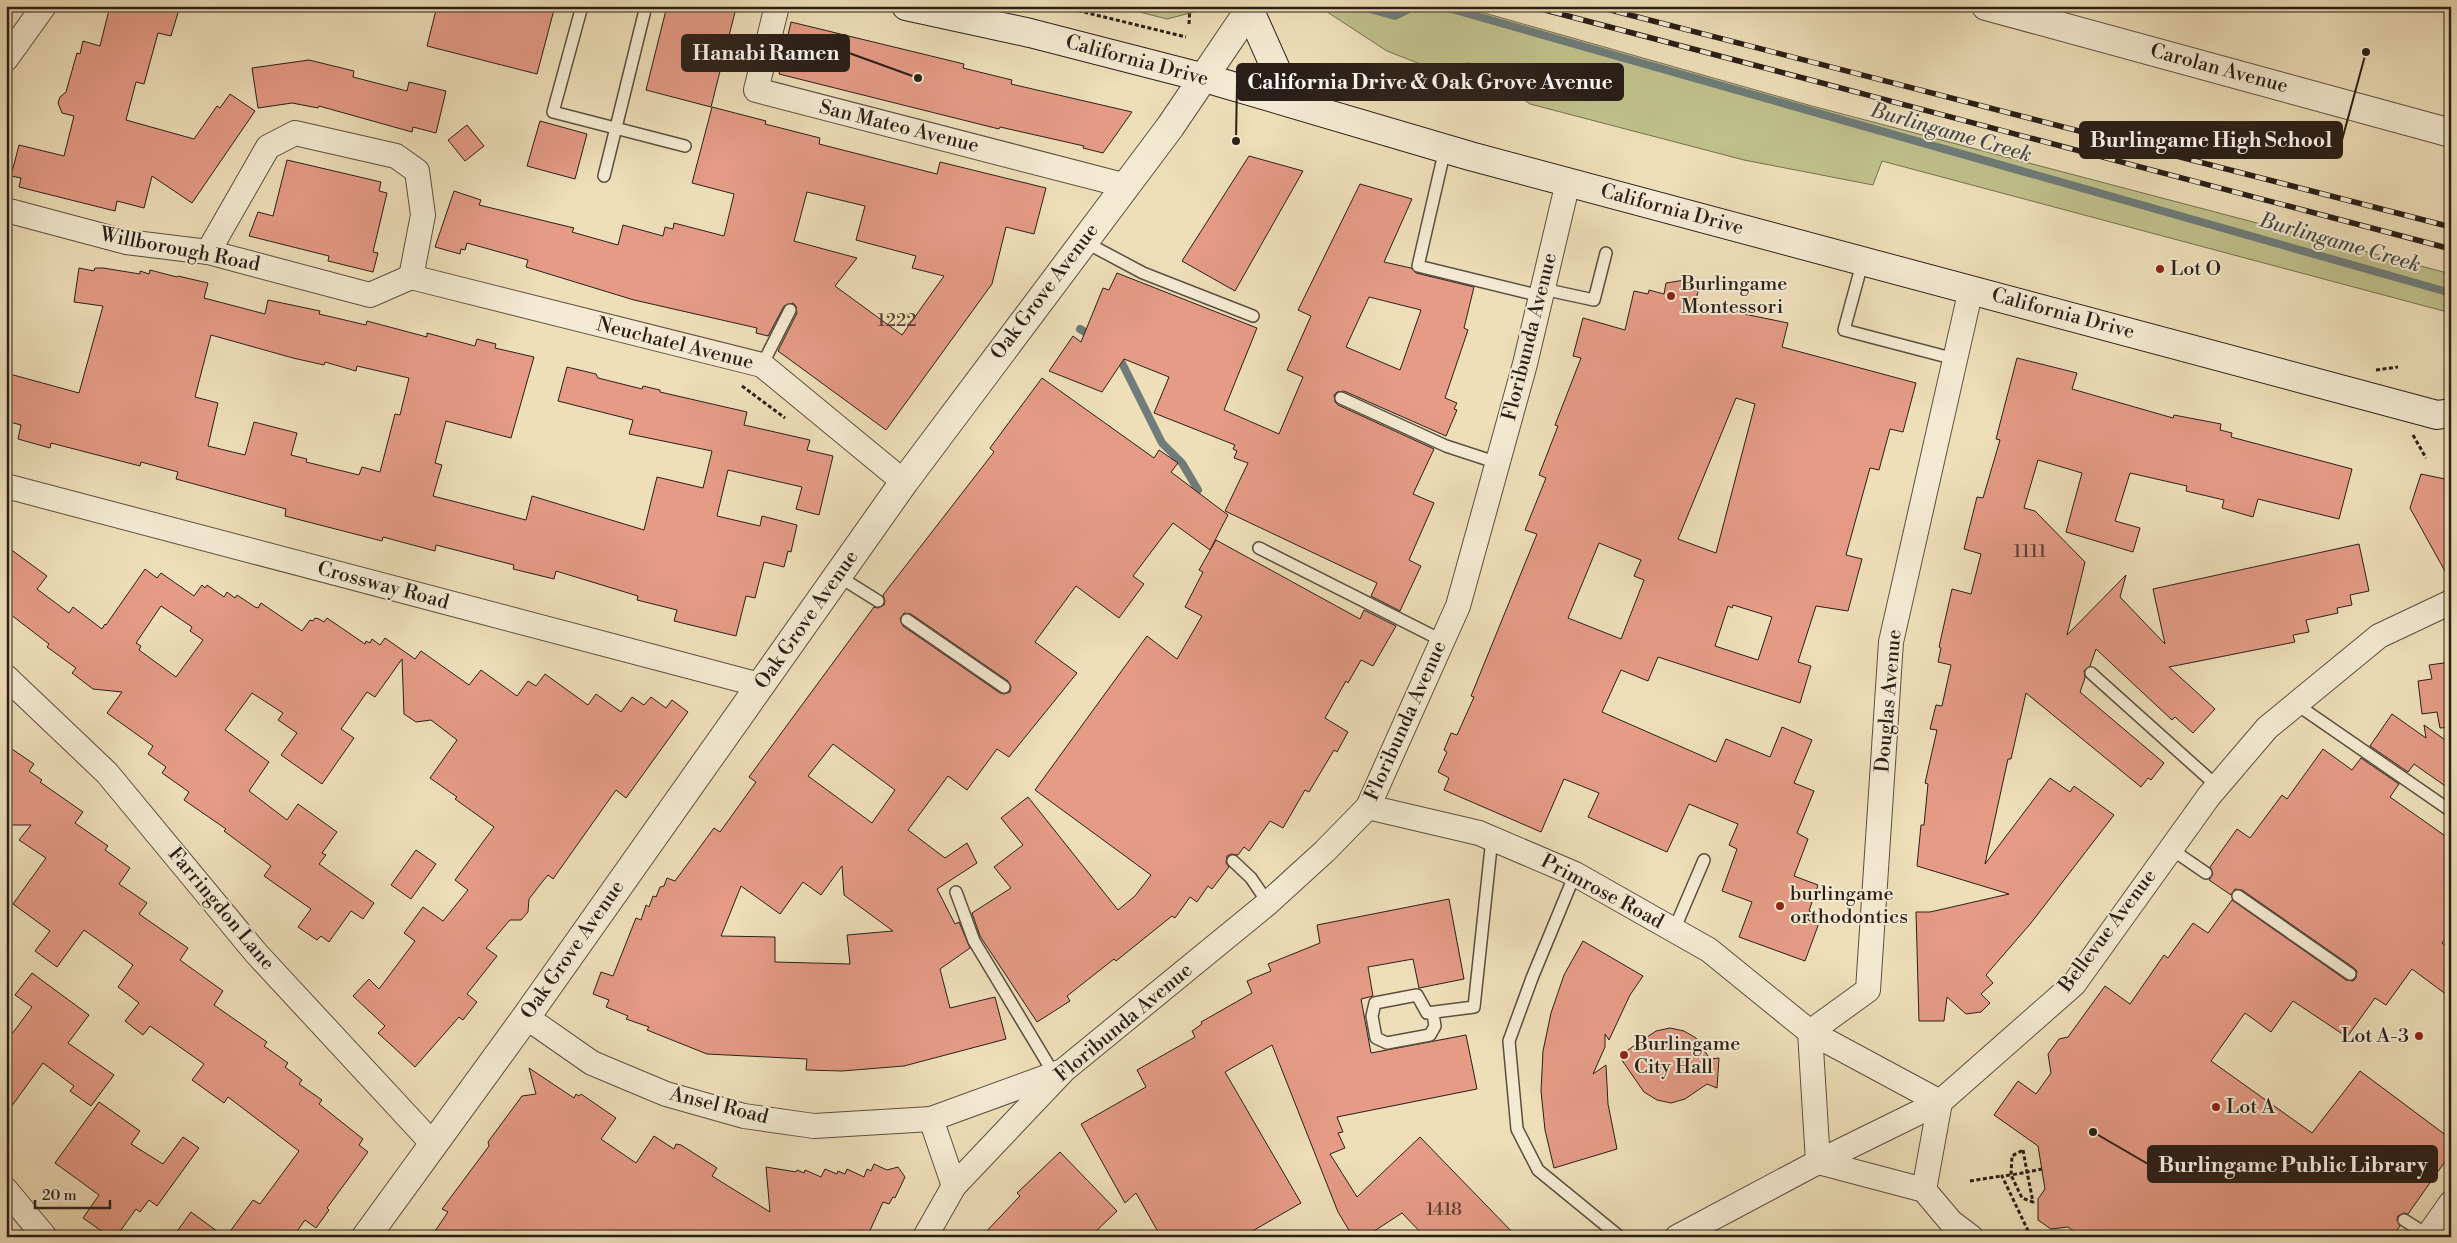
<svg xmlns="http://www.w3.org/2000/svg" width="2457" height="1243" font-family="'Libre Bodoni',serif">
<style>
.green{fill:#bfc08b;stroke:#747052}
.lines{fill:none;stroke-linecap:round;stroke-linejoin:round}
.stream{stroke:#6f7c79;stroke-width:8}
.building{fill:#e59b86;stroke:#2a1f18;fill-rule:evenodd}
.service-casing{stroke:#5b4f40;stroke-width:14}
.minor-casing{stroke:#5b4f40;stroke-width:26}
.tertiary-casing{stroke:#5b4f40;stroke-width:30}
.secondary-casing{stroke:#2a1f18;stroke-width:30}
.path{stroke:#2a1f18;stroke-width:3;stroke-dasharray:4 2.5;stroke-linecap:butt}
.service{stroke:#f4ead2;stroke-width:11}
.minor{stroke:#f4ead2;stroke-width:24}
.tertiary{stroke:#f4ead2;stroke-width:28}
.secondary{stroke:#f4ead2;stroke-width:28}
.rail-casing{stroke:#2a1f18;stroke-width:5.5}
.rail{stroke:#f4ead2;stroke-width:4;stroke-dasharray:11;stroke-linecap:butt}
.poi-dot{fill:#8f2418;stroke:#f4ead2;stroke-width:2}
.labels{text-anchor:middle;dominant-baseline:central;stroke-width:4;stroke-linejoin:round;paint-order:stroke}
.number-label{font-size:18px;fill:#593e34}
.street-label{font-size:20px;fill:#2a1f18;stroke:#f4ead2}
.poi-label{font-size:20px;fill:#2a1f18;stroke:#f4ead2;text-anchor:start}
.water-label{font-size:21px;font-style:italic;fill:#4c4e48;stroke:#f4ead2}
.leader{fill:none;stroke:#2a1f18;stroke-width:2}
.callout-dot{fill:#2a1f18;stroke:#f4ead2;stroke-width:2}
.callout{fill:#2a1f18;stroke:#2a1f18;stroke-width:2}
.callout-label{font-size:21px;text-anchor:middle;font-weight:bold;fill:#fff}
</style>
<rect width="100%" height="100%" fill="#eedfb9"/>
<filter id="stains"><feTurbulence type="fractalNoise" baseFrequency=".004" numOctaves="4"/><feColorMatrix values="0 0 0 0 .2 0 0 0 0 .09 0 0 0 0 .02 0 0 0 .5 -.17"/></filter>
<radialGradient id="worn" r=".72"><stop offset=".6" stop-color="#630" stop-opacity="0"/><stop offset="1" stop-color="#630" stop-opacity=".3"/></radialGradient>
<g class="green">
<path d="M1116,6H1201L1198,11L1167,19Z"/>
<path d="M1318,6H1460L1812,106L2451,274V313L1882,161L1873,185L1744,160L1530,104L1469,63L1433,69L1387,51Z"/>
</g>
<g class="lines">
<g class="stream">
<path d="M1359,6L1395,16L1415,6"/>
<path d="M1441,6L2451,293"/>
<path d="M1080,329L1093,337"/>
<path d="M1117,353L1162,443L1182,463L1198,490"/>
</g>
</g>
<g class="building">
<path d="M110,6H180L171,36L158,33L144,84L136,82L126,120L194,139L217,106L220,108L230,94L255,111L192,203L152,176L144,208L117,201L115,211L19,187L21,178L11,176L19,145L64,156L74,116L62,113L58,103L60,97L66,92L77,53L80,54L83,41L100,46Z"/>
<path d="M437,6H555L537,74L427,46Z"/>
<path d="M667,6H711L735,12L711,107L646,90Z"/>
<path d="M791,22L964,64L963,68L1012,80L1011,84L1132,112L1103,153L1083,148L1084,146L1000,127L999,129L779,74Z"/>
<path d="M309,60L354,71L353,77L407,91L409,82L446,91L436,133L413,127L412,132L319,106L318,108L292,103L258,108L252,68Z"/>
<path d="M712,107L766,121L765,124L820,138L819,144L937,174L940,162L1046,188L1034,234L1006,227L992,284L886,430L778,351L797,313L796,306L793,303L784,306L768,336L756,333L757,328L634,300L526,267L528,260L467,243L465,250L461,249L460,254L435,247L454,191L481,200L479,205L574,228L572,232L618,245L623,225L663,236L665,227L673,229L674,223L724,236L734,194L692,183ZM807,192L865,206L856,240L916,256L912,268L944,276L902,335L835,286L857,258L794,241Z"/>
<path d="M540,121L587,134L575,179L527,166Z"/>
<path d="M467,125L484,146L465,161L448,140Z"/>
<path d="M1249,156L1303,171L1235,291L1182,261Z"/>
<path d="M287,160L381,182L379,191L387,193L373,252L378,253L373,272L328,261L329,256L249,236L258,212L273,216Z"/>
<path d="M1360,184L1412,199L1384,262L1411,268L1416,273L1474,287L1464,328L1468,330L1445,398L1457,403L1454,409L1457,410L1446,436L1344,391L1337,392L1334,395L1335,402L1338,405L1434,449L1413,494L1434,503L1409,560L1421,566L1400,611L1371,596L1377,583L1225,511L1248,463L1234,458L1237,451L1233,449L1235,445L1154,413L1169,377L1124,359L1102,392L1049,371L1073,336L1081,342L1103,288L1109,290L1117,273L1257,328L1224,410L1279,434L1303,377L1287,370L1311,316L1298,310ZM1369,297L1421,310L1400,370L1346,347Z"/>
<path d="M79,268L94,271L95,268H103L140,274V271L149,274L150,270L177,277L178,276L208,283L204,298L265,314L268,300L320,311L319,314L366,325L367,321L427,337V333L475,346L477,339L496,344L495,348L534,357L511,438L446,421L435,463L442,465L433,496L526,520L532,496L644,530L657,477L703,488L712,451L629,434L633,420L558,401L567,367L596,374L598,378L642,389L643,386L660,390V392L747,412L744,425L810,440L807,450L833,456L819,515L796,509L802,487L728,470L717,516L760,526L762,516L797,525L791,552L788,551L784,567L764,562L755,598L746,596L736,636L674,621L677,610L637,600L638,596L556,571L554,579L513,569L514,565L436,545L435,551L383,537L382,541L285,516L286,509L176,479L178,472L141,462L140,466L51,443L50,448L18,439L21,425L6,421V373L79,393L103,306L74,302ZM211,335L293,358L324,365L325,362L356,371L357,366L409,378L400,415L395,414L380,472L362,467L359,475L306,462L307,459L291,455L297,433L254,422L245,455L208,446L218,403L195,397Z"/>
<path d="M1685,280L1700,283L1695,304L1788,323L1782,347L1916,383L1903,432L1890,429L1879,470L1870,468L1846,555L1862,559L1848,611L1816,606L1798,662L1811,666L1800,703L1658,657L1648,681L1621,670L1602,712L1716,762L1726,739L1770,757L1782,727L1812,740L1794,783L1814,791L1797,833L1808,839L1794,876L1818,885L1809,911L1811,912L1808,920L1819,923L1805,961L1739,937L1752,902L1722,891L1737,849L1729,845L1738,824L1689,804L1667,852L1588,817L1599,793L1564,779L1541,832L1444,790L1449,778L1438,772L1447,752L1444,750L1451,733L1457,735L1474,697L1471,696L1537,534L1525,530L1546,478L1539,475L1558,426L1555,425L1581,358L1573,356L1583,318L1625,330L1634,291L1648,294L1649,290L1664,294L1666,283ZM1736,398L1755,404L1716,553L1678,539ZM1599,543L1641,560L1634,576L1644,580L1621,639L1568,618ZM1733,605L1772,617L1758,660L1715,646L1728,606L1732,608Z"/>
<path d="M2017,358L2077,373L2072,389L2173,418L2174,415L2221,424L2220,430L2232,433L2231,437L2352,469L2339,519L2258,499L2253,517L2222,508L2224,500L2186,491L2187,486L2130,473L2115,521L2140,528L2133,552L2066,532L2082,473L2038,460L2024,508L2035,511L2085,562L2067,635L2126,575L2120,597L2165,644L2153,589L2359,544L2369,591L2350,595L2352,605L2337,608L2338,613L2306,620L2309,632L2293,635L2295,642L2169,667L2215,709L2193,733L2175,717L2172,720L2096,649L2090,666L2084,671L2085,678L2080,692L2164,763L2151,780L2148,778L2141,787L2026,693L2011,759H2008L1985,864L2050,778L2070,792L2074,786L2114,815L2031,923L1986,975L1993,983L1981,994L1990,1003L1981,1012L1966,1014L1947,997L1944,1021H1919L1916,912H1930L2009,894L1917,866L1921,825H1924L1928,784L1925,783L1937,730L1930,729L1936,705L1942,706L1951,665L1938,662L1941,648L1939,647L1952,589L1971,594L1981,554L1964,549L1977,497L1983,498L2000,440L1996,439Z"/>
<path d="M1042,378L1154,458L1159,450L1178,463L1171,472L1228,515L1210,550L1173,523L1133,576L1144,584L1119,618L1076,586L1035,642L1077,673L1009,757L997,749L967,790L948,776L908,830L945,858L967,843L977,863L937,889L955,924L959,922L970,948L940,969L950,1008L995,997L1006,1039L904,1066L842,1071L806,1070L807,1059L707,1054L647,1030L649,1027L626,1019L628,1016L606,1007L609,1000L593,994L601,972L613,976L636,918L641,920L646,905L649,907L653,896L656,897L660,887L664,886L667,878L675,881L714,828L720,832L756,782L749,777L874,607L878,608L884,605L885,601L883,595L994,452L990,448ZM904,613L911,614L1008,681L1011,687L1010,692L1004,694L1000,693L903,626L900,619ZM833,744L895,790L872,823L808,776ZM842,866L844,895L893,931L847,935L850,964L775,962V937L721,936L741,886L780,914L803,882L821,895Z"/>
<path d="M2421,474L2445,479L2451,489V582L2410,508Z"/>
<path d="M1216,540L1360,619L1364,610L1396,626L1373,666L1361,660L1348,683L1346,681L1325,718L1348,732L1337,752L1334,750L1309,792L1305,790L1283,828L1270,821L1249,851L1244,847L1238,855L1231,854L1227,856L1226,863L1229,867L1212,889L1208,886L1197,902L1190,897L1175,918L1172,916L1116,961L1114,959L1067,996L1070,1001L1037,1022L980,936L972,913L1011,888L994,867L1023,845L1001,818L1028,797L1118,910L1135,896L1151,875L1035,790L1147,636L1177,659L1202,616L1185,607L1203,572L1199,570Z"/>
<path d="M6,546L47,576L37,589L69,613L73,607L102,629L105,624L106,625L145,569L157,578L161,573L194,596L202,585L205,588L207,585L224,597L227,592L235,598L237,595L255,607L258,608L261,603L302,631L310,620L313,621L315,618L319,619L324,622L327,618L365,644L366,641L370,643L372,639L380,645L385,638L415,659L421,651L469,685L481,670L517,696L528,681L536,686L545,674L588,705L596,694L621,712L632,697L644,705L651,697L666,708L672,700L688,712L626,798L616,790L553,879L548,875L543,881L529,899L528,912L521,920H510L486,948L497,956L467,994L477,1002L463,1020L459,1017L415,1067L378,1033L385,1026L353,996L369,979L379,989L415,941L404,933L423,907L443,921L468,890L455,880L494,827L455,799L457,797L430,778L457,740L431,720L416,722L404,714L402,659L375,697L367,692L341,729L354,738L322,784L281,755L297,733L278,720L283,713L252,693L225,730L269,762L249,791L287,820L298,804L337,832L322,853L326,855L319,864L374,903L363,919L351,911L329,942L321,936L317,940L298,927L311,909L264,876L271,866L224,831L226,829L184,800L189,792L162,773L166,767L148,754L153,746L107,713L122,692L93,689L72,673L76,668L47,647L49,644L6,611ZM161,606L192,627L190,631L203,640L176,677L139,650L141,646L136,643Z"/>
<path d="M2451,662V727L2440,728L2437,712L2422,714L2418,681L2432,679L2429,665Z"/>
<path d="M2392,714L2426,738L2424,725L2451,744V790L2414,764L2408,772L2370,746Z"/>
<path d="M6,745L34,764L29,771L42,780L40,782L83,812L75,823L108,846L105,850L130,868L119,884L147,903L139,914L188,948L180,960L223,991L214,1005L267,1042L264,1046L288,1063L285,1067L302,1080L299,1084L322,1100L319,1104L363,1139L359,1145L368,1152L327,1208L329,1210L316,1228L305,1220L293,1237H226L253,1200L260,1204L299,1151L228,1097L224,1103L192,1080L204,1064L150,1026L143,1035L125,1021L139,1003L118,987L133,965L84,930L57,967L35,951L50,931L13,904L46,858L19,840L31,825H6Z"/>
<path d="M2323,749L2352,770L2361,758L2399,784L2390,797L2451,840V931L2442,943L2451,949V998L2412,969L2386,1005L2375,998L2347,1037L2293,1001L2271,1032L2245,1013L2211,1061L2312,1133L2360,1071L2451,1139V1153L2408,1214L2404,1213L2398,1216L2397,1220L2400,1226L2392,1237H2081L2068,1227L2051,1229L2038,1220V1199L2045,1189L2038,1146L1994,1115L2018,1081L2036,1094L2051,1073L2048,1054L2059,1039L2068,1037L2105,986L2130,1004L2164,955L2168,958L2193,923L2208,933L2232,900L2346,980L2353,981L2356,978L2357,971L2354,968L2242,890L2235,889L2231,895L2209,880L2213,874L2210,867L2237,829L2250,838L2282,795L2287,799Z"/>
<path d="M416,850L436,864L411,899L391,885Z"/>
<path d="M1449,899L1464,979L1419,988L1413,959L1368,967L1373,996L1361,999L1371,1053L1466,1035L1477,1089L1337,1117L1343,1132L1338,1133L1345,1148L1330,1154L1357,1197L1420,1137L1517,1237H1425L1402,1213L1365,1237H1353L1338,1212L1272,1045L1225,1072L1301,1203L1242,1237H1161L1136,1193L1125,1203L1081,1124L1146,1087L1137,1070L1195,1037L1192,1031L1202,1024L1201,1022L1252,993L1247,981L1271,971L1268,964L1320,943L1317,925Z"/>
<path d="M1583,941L1643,976L1630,995L1609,1040L1605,1034V1047L1593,1074L1606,1065L1608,1104L1617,1149L1554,1168L1545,1130L1541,1091L1543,1051L1551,1013L1564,975Z"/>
<path d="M32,973L89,1015L68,1043L114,1075L91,1106L70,1091L74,1086L43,1063L6,1114V1042L32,1007L15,995Z"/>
<path d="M1670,1028L1684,1031L1696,1038L1710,1059L1719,1058L1717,1088L1707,1084L1685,1099L1671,1103L1657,1100L1644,1092L1619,1056L1656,1031Z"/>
<path d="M529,1068L574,1098L576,1094L579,1096L581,1094L616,1118L601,1139L636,1163L654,1136L674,1149L676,1144L681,1145L717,1168L712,1176L770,1212L766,1167L796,1172L797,1170L804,1173L805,1170L821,1177L825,1169L837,1174L838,1171L845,1174L847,1169L864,1177L867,1169L871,1171L874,1164L887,1170L898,1167L905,1177L895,1198L893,1197L889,1204L883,1202L867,1237H431L448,1212L442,1209L489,1146L488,1142L522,1096L536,1094Z"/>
<path d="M99,1102L140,1131L131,1144L163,1164L183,1137L199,1148L157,1206L149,1200L140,1212L136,1209L116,1237H110L83,1218L99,1195L55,1163Z"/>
<path d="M1060,1152L1117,1211L1090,1237H981L1020,1196L1017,1193Z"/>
<path d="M191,1212L225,1237H173Z"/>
</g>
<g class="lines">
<g class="service-casing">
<g id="service">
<path d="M582,6L553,112L685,146"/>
<path d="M1445,149L1418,266L1541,296"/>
<path d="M604,176L646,6"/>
<path d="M1083,241L1143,273L1253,316"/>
<path d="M1863,260L1844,330L1955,359"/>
<path d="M1543,289L1594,300L1606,253"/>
<path d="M762,365L790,310"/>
<path d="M1341,398L1446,446L1498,463"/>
<path d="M1259,548L1443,641"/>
<path d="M838,576L878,601"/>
<path d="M907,620L1004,687"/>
<path d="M2091,673L2217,786"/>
<path d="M2296,704L2451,811"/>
<path d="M2171,849L2206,873"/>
<path d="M1233,861L1251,878L1268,903"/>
<path d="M1575,874L1532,978L1509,1041L1517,1129L1538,1170L1620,1237"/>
<path d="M956,892L974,941L1054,1074"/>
<path d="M2238,896L2350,974"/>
<path d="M1674,930L1704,860"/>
<path d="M1433,1014L1435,1026L1430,1035L1387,1043L1376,1038L1372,1016L1375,1003L1417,995L1427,1013L1474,1007L1492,838"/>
<path d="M2404,1220L2428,1235"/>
</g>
</g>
<g class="minor-casing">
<g id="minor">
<path d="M777,6L756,90L1127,186"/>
<path d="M2030,18L2053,6"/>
<path d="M6,59L44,6"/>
<path d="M6,210L126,242L208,252L370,295L411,277"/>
<path d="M208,252L268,147L295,133L396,156L417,171L423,215L411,277"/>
<path d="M411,277L762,365L904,482"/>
<path d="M6,486L760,685"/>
<path d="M6,677L107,773L256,953L433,1144"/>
<path d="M1368,807L1479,833L1575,874L1709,950L1810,1032L1940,1102L1924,1190"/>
<path d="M526,1017L592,1063L666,1094L744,1116L814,1126L931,1119L1060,1072"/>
<path d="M1810,1032L1868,990L1891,642L1971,289"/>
<path d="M1810,1032L1818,1162L1924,1190L1951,1222L1971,1237"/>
<path d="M931,1119L954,1186"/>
<path d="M6,1190L45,1237"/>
<path d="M925,1237L954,1186L1064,1070L1268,903L1325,851L1368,807L1458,606L1525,364L1568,182"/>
<path d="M1677,1237L1818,1162L1940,1102L2074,984L2209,796L2267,728L2379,636L2451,602"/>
<path d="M2427,1237L2451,1203"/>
</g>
</g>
<g class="tertiary-casing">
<g id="tertiary">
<path d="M1986,6L2451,133"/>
<path d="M366,1237L526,1017L904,482L1170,127L1252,6"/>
</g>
</g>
<g class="secondary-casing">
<g id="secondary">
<path d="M906,6L1030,33L1205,78L1470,156L2437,415L2451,413"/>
<path d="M1250,11L1291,103"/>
</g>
</g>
<g class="path">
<path d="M1059,6L1186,37"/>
<path d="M6,9L8,6"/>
<path d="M1189,24L1190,6"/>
<path d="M2376,370L2398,367"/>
<path d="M742,386L785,418"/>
<path d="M2413,435L2426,458"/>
<path d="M2023,1150L2027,1172L2011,1175L2012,1156Z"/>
<path d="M1970,1181L2001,1176"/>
<path d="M2031,1237L2002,1176L2011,1175L2022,1198L2033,1202L2027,1172L2042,1169"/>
</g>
<use href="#service" class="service"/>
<use href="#minor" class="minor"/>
<use href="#tertiary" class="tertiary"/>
<use href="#secondary" class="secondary"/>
<g class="rail-casing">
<g id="rail">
<path d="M1530,6L2451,249"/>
<path d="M1595,6L2451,227"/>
</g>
</g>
<use href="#rail" class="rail"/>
</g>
<g class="poi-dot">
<circle cx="2160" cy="269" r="5"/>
<circle cx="1671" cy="296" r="5"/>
<circle cx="1780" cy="906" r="5"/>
<circle cx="2419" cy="1036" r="5"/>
<circle cx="1624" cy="1055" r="5"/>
<circle cx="2216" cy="1107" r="5"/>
</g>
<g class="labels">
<g class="number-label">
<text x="897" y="320">1222</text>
<text x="2030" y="551">1111</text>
<text x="1444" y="1209">1418</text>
</g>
<g class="street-label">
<text transform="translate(1137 61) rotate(15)">California Drive</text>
<text transform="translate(2219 69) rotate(15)">Carolan Avenue</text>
<text transform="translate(899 127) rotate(14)">San Mateo Avenue</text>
<text transform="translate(1672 210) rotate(15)">California Drive</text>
<text transform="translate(180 250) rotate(11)">Willborough Road</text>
<text transform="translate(1045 292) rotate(-53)">Oak Grove Avenue</text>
<text transform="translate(2063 314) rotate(15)">California Drive</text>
<text transform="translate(1530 337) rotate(-76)">Floribunda Avenue</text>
<text transform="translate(675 344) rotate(14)">Neuchatel Avenue</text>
<text transform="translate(383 586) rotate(15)">Crossway Road</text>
<text transform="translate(807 620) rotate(-55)">Oak Grove Avenue</text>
<text transform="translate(1889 701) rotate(-85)">Douglas Avenue</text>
<text transform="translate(1406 721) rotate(-66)">Floribunda Avenue</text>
<text transform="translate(1602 892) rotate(28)">Primrose Road</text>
<text transform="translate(221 909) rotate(50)">Farringdon Lane</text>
<text transform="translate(2108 931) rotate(-53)">Bellevue Avenue</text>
<text transform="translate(573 950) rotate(-55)">Oak Grove Avenue</text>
<text transform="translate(1124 1023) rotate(-40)">Floribunda Avenue</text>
<text transform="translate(719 1106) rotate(14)">Ansel Road</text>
</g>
<g class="poi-label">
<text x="2170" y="269">Lot O</text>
<text x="1681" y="284">Burlingame<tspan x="1681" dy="23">Montessori</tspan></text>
<text x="1790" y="894">burlingame<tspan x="1790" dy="23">orthodontics</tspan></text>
<text x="2409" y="1036" text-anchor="end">Lot A-3</text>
<text x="1634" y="1044">Burlingame<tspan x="1634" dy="23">City Hall</tspan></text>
<text x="2226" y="1107">Lot A</text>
</g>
<g class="water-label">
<text transform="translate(1951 133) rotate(16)">Burlingame Creek</text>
<text transform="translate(2340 243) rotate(16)">Burlingame Creek</text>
</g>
</g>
<path class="leader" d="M918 78L849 53M1236 141L1237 82M2366 52L2342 140M2093 1132L2148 1164"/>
<g class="callout-dot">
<circle cx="918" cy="78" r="5"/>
<circle cx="1236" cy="141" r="5"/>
<circle cx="2366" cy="52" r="5"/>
<circle cx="2093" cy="1132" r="5"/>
</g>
<g class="callout">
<rect x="682" y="35" width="167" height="36" rx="5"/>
<rect x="1237" y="64" width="386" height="36" rx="5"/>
<rect x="2080" y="122" width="262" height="36" rx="5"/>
<rect x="2148" y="1146" width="289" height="36" rx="5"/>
</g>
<g class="callout-label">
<text x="766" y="60">Hanabi Ramen</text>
<text x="1430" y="89">California Drive &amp; Oak Grove Avenue</text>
<text x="2211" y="147">Burlingame High School</text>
<text x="2293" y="1172">Burlingame Public Library</text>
</g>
<rect width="2457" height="1243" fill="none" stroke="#eedfb9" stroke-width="25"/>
<rect x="8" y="8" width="2442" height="1228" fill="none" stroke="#2a1f18" stroke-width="2.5"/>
<rect x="12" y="12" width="2432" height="1218" fill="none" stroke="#2a1f18"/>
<path d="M35 1200v8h75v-8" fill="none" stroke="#2a1f18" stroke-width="2.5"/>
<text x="42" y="1200" font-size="15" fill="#2a1f18" stroke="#f4ead2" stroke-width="4" paint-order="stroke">20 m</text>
<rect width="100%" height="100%" filter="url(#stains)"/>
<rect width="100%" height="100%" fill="url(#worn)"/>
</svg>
